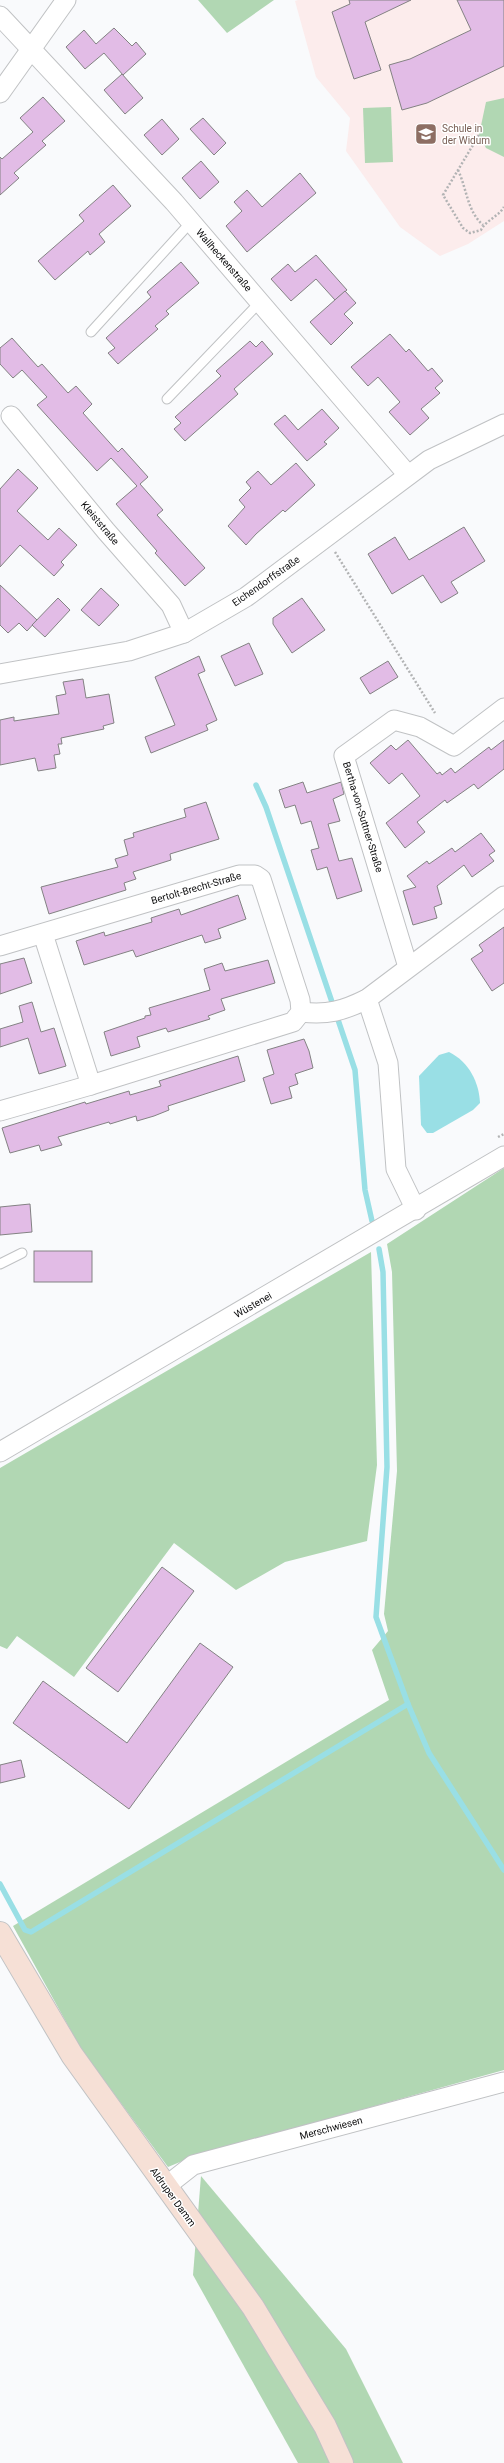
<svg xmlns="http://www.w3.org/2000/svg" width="504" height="2463" font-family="Roboto,sans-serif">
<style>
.education{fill:#fcecec}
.green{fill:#b1d7b3}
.water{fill:#99dfe5}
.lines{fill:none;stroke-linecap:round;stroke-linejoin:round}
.stream{stroke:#99dfe5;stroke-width:5.5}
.building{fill:#e2bce6;stroke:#838283}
.lane-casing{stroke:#c0c2c4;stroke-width:11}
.street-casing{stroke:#c0c2c4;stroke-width:21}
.secondary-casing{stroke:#c0c2c4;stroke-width:24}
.path{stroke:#b2b3b4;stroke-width:2.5;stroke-dasharray:2 2;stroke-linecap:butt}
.lane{stroke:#fff;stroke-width:9}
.street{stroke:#fff;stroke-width:19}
.secondary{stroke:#f6e0d6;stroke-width:22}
.labels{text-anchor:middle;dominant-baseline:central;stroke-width:3;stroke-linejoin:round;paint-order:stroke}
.education-label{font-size:10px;fill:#785e54;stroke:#fff;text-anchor:start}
.street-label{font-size:10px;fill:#0e0e0f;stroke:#fff}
</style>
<rect width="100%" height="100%" fill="#f9fafc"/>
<path class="education" d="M298,0H504V221L468,244L440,256L400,227L346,151L350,118L316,77L295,1Z"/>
<g class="green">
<path d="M198,0H274L227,33Z"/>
<path d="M504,98V157L486,148L479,135L486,102Z"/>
<path d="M391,107L393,162L365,163L363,108Z"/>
<path d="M504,1168V2070L192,2157L168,2167L81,2049L13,1926L389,1700L372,1650L388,1631L384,1614L397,1471L392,1272L387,1244Z"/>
<path d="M371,1252L377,1465L367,1541L285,1562L236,1590L174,1543L74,1677L17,1636L7,1649L0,1646V1468Z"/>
<path d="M201,2176L346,2349L403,2463H298L193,2275Z"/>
</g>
<path class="water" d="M449,1052C469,1062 479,1082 480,1103L473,1110L433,1133H427L421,1125L419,1076L439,1055Z"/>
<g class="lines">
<g class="stream">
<path d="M256,785L266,807L355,1070L365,1190L372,1221"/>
<path d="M379,1249L383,1272L387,1467L376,1617L408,1704"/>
<path d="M0,1884L25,1930L31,1932L408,1704L429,1753L504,1870"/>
</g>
</g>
<g class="building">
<path d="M349,0H411L365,22L381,70L354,79L332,12L350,4Z"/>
<path d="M457,0H504V66L427,103L402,110L389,65L410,59L471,30Z"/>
<path d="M114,28L132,46L136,42L146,54L123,75L104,53L85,69L66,47L84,30L96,44Z"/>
<path d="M122,74L143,98L125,114L104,90Z"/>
<path d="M43,97L65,121L42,141L46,145L14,173L19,178L0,195V157L2,159L33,132L20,118Z"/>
<path d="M203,118L226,143L214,155L190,129Z"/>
<path d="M162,119L179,139L162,155L144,135Z"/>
<path d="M201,161L219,182L200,199L182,178Z"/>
<path d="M300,173L316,193L247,252L226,226L242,211L234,202L247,190L262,207Z"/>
<path d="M113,185L131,206L99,234L105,242L90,255L88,251L55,280L38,261L84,221L79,215Z"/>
<path d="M316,255L347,290L335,300L316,279L291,301L271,279L288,264L295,272Z"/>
<path d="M181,262L199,283L166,311L169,314L155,326L158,329L118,364L108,353L115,348L106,338L151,297L147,292Z"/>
<path d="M345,291L356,303L344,314L353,323L331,345L310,322Z"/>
<path d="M390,334L406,352L409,349L428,371L432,368L443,381L435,388L440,393L421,409L429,418L410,435L389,412L400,402L378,377L368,386L351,367Z"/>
<path d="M12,338L38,367L42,364L68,393L76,386L92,404L83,413L118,452L122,448L148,477L140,484L163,510L157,515L205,568L185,586L155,553L157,551L116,504L137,486L111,458L97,471L37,405L47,397L22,370L13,378L0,364V348Z"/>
<path d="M250,341L256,347L262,341L273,354L234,389L238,394L185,441L174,429L181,423L175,417L221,376L216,371Z"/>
<path d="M322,409L339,428L324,442L327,444L307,461L274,424L285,415L298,430Z"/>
<path d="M296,463L315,485L285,512L283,510L256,534L246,545L228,526L245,507L239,500L251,488L246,482L258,471L271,485Z"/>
<path d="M18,469L38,488L17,511L48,540L59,528L77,545L61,562L64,565L54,576L20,545L0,567V489Z"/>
<path d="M464,527L485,561L451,582L458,593L441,603L423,575L392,594L368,554L395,537L409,560Z"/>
<path d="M0,585L37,620L27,631L19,623L8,633L0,625Z"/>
<path d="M101,588L119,605L99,626L81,610Z"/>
<path d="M58,598L70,610L45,637L32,625Z"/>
<path d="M302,598L325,630L292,653L273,624V618Z"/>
<path d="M249,643L263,674L235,686L221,656Z"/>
<path d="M199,656L205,671L198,674L217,720L206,725L208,730L151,753L145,737L175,725L155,677Z"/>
<path d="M388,661L398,677L370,694L360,678Z"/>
<path d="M83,679L86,698L109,694L114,723L103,726L104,729L61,738L62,744H58L60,754L54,755L56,768L38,771L35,758L0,765V720L14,717V721L59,714L56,696L66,694L63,682Z"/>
<path d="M408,740L437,774L440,772L442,775L451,768L455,773L489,747L491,750L504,740V769L478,789L474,784L447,803L445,800L417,822L425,832L405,848L386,823L420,796L402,773L389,784L370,763L391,745L396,750Z"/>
<path d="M303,782L307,793L341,782L344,794L333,799L340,821L328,824L339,861L352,858L362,891L337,899L327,867L317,870L311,850L319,848L311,821L301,824L295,805L285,808L279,790Z"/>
<path d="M206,802L219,839L170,854L171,860L133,872L136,879L124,883L126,890L49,914L41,887L118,867L115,859L128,855L124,840L134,837L133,833L186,817L184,809Z"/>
<path d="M481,833L495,851L489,855L494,861L472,877L464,865L437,886L442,904L434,907L437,918L413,925L403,891L416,887L407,876L427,861L429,864L452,848L455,852Z"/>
<path d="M238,895L246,919L218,929L221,938L205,943L202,935L136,957L133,950L84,965L76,941L104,932L105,936L152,922L151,918L179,909L181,915Z"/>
<path d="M504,927V983L492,991L471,959L483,951L479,945Z"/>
<path d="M24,958L32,983L0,994V964Z"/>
<path d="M268,960L275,983L221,999L225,1010L208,1016L210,1019L168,1032L166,1028L137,1037L140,1047L111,1056L104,1032L145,1018V1016L151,1015L149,1008L210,990L204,969L222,963L225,971Z"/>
<path d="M32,1002L41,1032L54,1028L66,1066L39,1074L28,1038L0,1047V1029L23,1022L19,1006Z"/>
<path d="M304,1039L309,1051L313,1068L295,1074L298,1084L289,1087L292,1098L271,1104L263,1078L274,1074L267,1050Z"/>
<path d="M238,1056L245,1081L168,1106L169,1110L154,1116L137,1121L136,1116L110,1124L109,1122L58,1137L62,1145L41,1151L39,1145L10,1153L2,1128L85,1102L86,1104L129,1091L130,1095L161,1086L159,1081Z"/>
<path d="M30,1204L32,1232L0,1235V1207Z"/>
<rect x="34" y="1251" width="58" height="31"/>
<path d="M162,1567L194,1591L118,1692L86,1668Z"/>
<path d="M200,1643L233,1667L129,1809L13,1723L43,1681L127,1743Z"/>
<path d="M21,1760L25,1777L0,1783V1765Z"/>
</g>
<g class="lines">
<g class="lane-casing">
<g id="lane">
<path d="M91,332L191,222"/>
<path d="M167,399L260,302"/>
<path d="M0,1264L22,1253"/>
</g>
</g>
<g class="street-casing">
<g id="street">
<path d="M0,16L174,202L408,475"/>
<path d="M0,93L66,0"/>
<path d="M11,416L106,531L171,605L184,633"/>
<path d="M0,674L129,651L184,633L246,597L429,460L504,424"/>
<path d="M43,934L91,1085"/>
<path d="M0,946L239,875H255L261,879L300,1000L301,1012L293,1022L91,1085L0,1111"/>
<path d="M408,967L344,756L394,720L420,727L454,746L504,708"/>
<path d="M367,999L388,1063L396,1169L416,1210"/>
<path d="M301,1012C328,1015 343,1011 367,999L504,896"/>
<path d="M0,1452L504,1156"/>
<path d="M165,2187L193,2165L504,2082"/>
</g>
</g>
<g class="secondary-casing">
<path id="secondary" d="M0,1933L72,2055L253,2307L325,2426L342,2463"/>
</g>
<g class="path">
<path d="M479,135L443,195L463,228L470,233L481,230C486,220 498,217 504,207"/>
<path d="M458,170C467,189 467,211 483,225"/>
<path d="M335,552L435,713"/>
<path d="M498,1137L504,1134"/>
</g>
<use href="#lane" class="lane"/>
<use href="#street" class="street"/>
<use href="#secondary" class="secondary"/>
</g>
<defs>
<g id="school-square" transform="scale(1.15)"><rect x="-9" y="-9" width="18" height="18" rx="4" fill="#8d6e63" stroke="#fff"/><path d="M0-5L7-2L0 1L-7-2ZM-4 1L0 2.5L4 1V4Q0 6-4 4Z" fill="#fff"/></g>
</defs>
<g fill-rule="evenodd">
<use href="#school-square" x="426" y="134"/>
</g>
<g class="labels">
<g class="education-label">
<text x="442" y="128">Schule in<tspan x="442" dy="12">der Widum</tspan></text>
</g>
<g class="street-label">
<text transform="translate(224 260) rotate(49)">Wallheckenstraße</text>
<text transform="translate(100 523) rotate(50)">Kleiststraße</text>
<text transform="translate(266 581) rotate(-35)">Eichendorffstraße</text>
<text transform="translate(363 817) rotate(73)">Bertha-von-Suttner-Straße</text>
<text transform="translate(196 888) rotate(-16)">Bertolt-Brecht-Straße</text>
<text transform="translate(253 1305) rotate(-30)">Wüstenei</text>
<text transform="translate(331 2128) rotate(-15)">Merschwiesen</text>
<text transform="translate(173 2197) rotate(54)">Aldruper Damm</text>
</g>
</g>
</svg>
